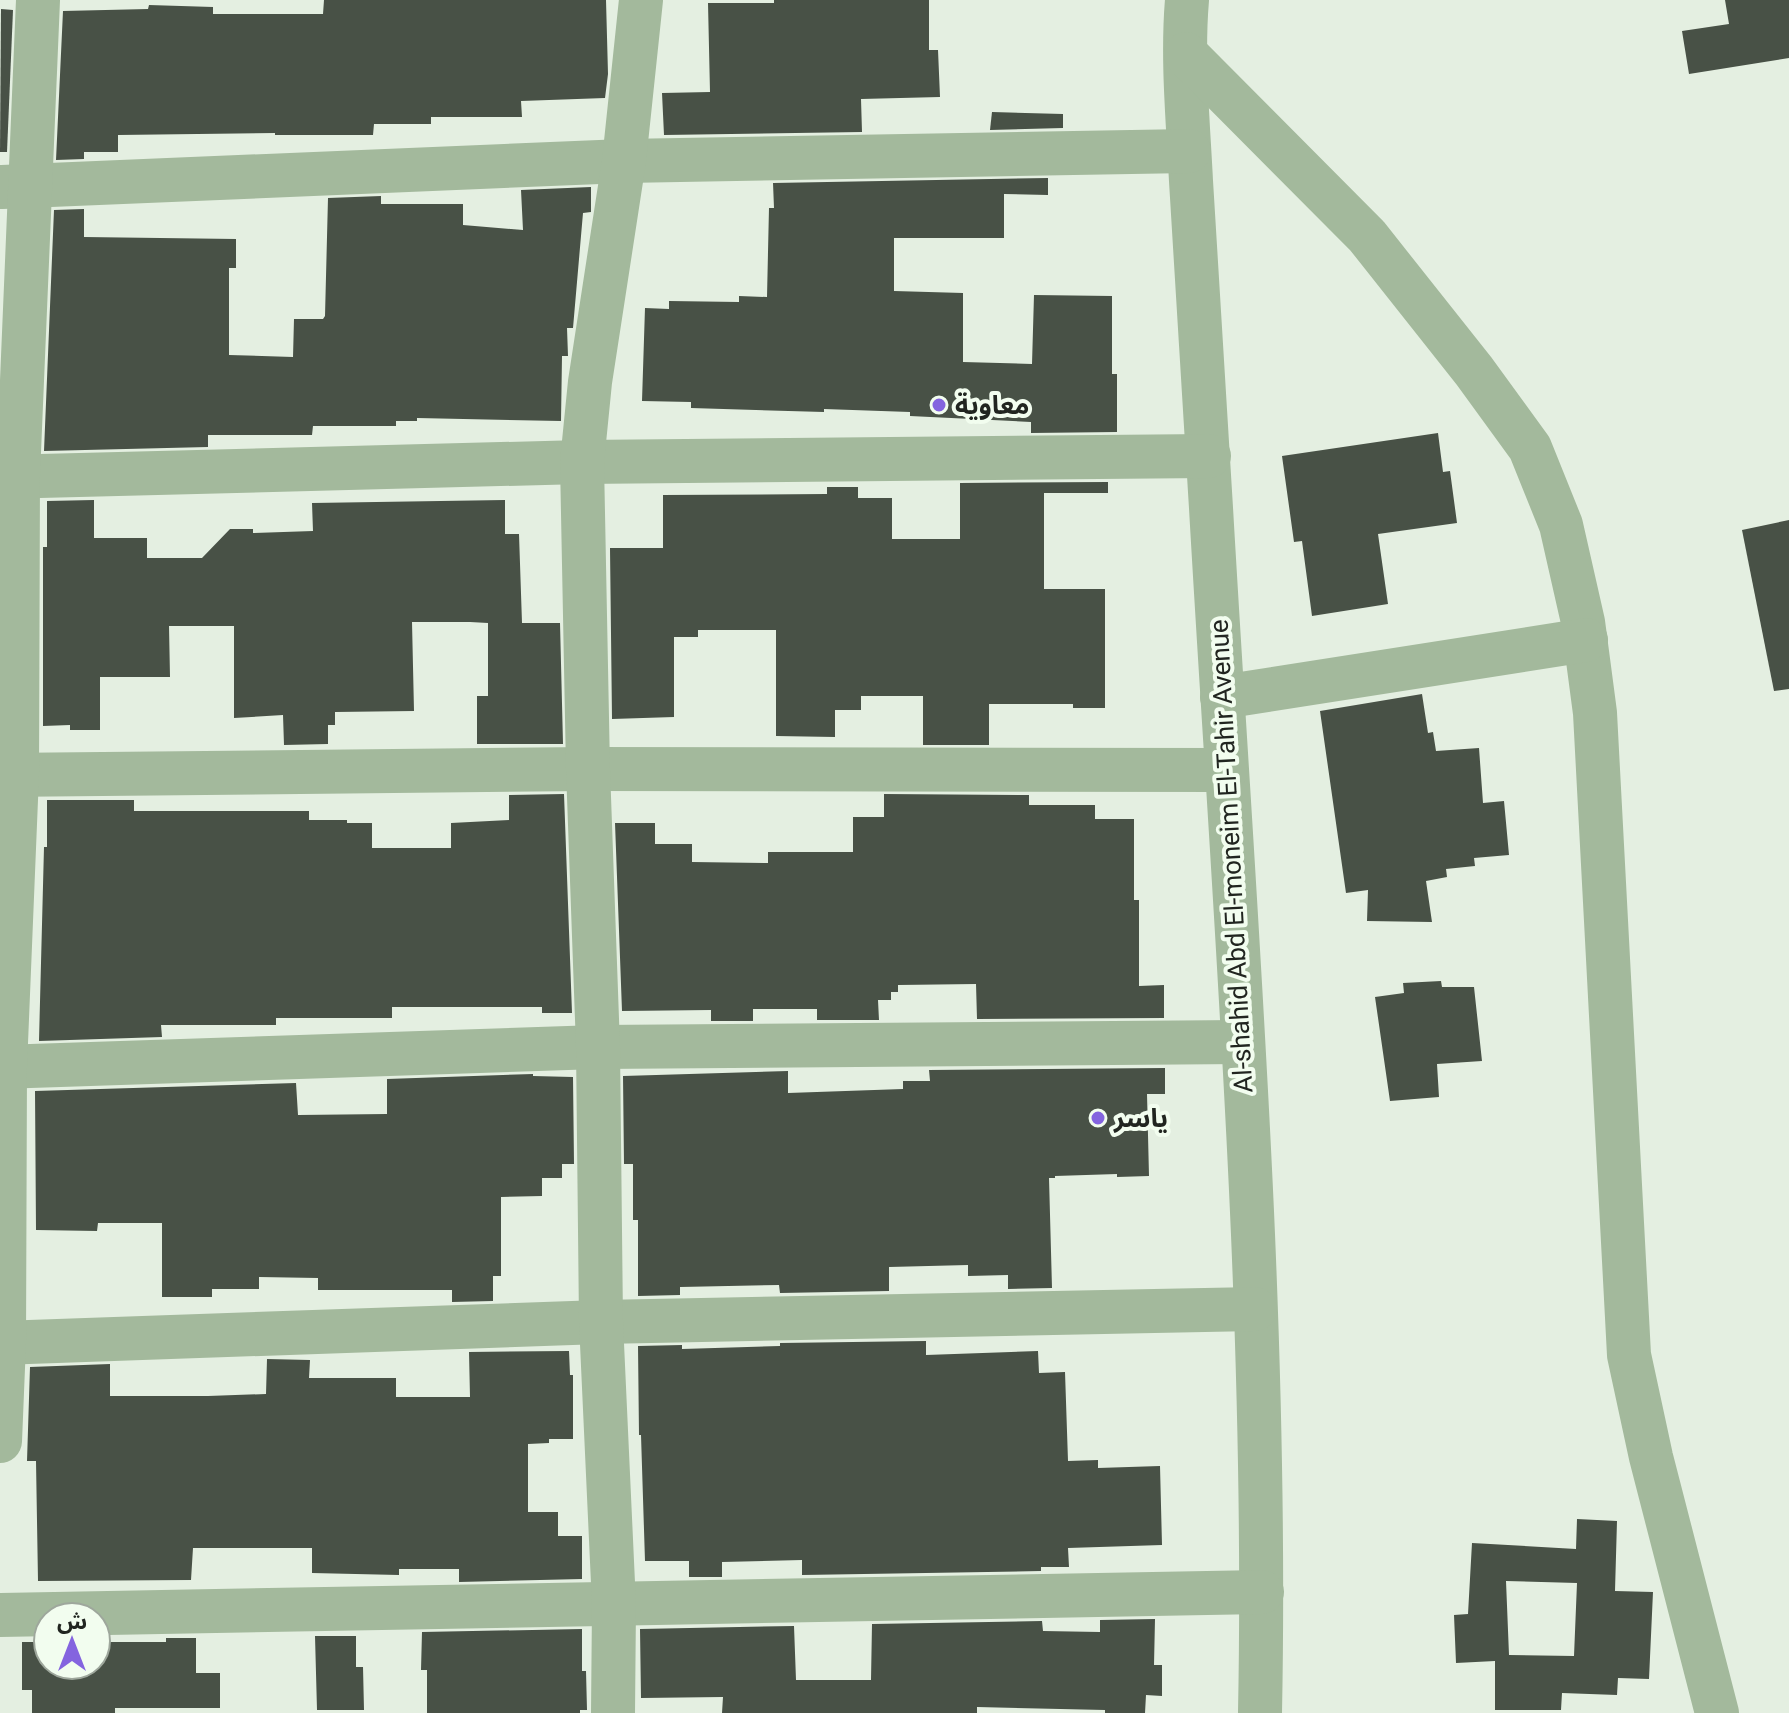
<svg xmlns="http://www.w3.org/2000/svg" width="1789" height="1713" font-family="Roboto,'Noto Sans Arabic',sans-serif">
<style>
.building{fill:#485146;fill-rule:evenodd}
.lines{fill:none;stroke-linecap:round;stroke-linejoin:round}
.minor{stroke:#a3b99c;stroke-width:44}
.poi-dot{fill:#8464df;stroke:#f2fdef;stroke-width:3}
.labels{text-anchor:middle;dominant-baseline:central;stroke-width:8;stroke-linejoin:round;paint-order:stroke}
.poi-label{font-size:26px;font-weight:bold;fill:#212520;stroke:#f2fdef;text-anchor:start}
.street-label{font-size:26px;fill:#212520;stroke:#f2fdef}
</style>
<rect width="100%" height="100%" fill="#e4efe1"/>
<g class="building">
<path d="M324,0H606L608,74L605,98L521,101L522,117H431V124H374L373,135H275V133L118,135V152H84V159L56,160L63,11L148,9L149,5L213,7V14H323Z"/>
<path d="M774,0H929V50H938L940,97L861,99L862,132L664,135L662,93L710,92L708,3H774Z"/>
<path d="M1725,0H1789V58L1689,74L1682,31L1729,24Z"/>
<path d="M1,9L13,10L7,152H0Z"/>
<path d="M992,112L1063,114V128L990,130Z"/>
<path d="M1048,178V195L1004,194V238H894V291L963,293V362L1032,364L1034,295L1112,296V374H1117V432L1031,433V422L910,416V412L824,409V412L691,408V402L642,401L645,308L669,309V301L739,302V296L767,297L769,208H774L773,183Z"/>
<path d="M591,187V212L583,213L573,328H567L568,356H562L561,421L417,418V421H396V426H313L312,435H208V447L44,451L54,210L84,209V237L236,239V268H229V355L293,357L294,319H323L325,316L328,198L381,196V204H463V225L523,230L521,190Z"/>
<path d="M1438,433L1443,472L1450,471L1457,523L1378,534L1388,604L1312,616L1302,541L1294,542L1282,456Z"/>
<path d="M1108,482V493H1044V589H1105V708H1073V704H989V745H923V696H861V710H835V737L776,736V630H698V637H674V717L612,719L610,548H663V495L827,494V487H858V498H892V539H960V483Z"/>
<path d="M94,500V538H147V558H202L230,529H253V533L313,531L312,503L505,500V534H519L522,623H560L563,744H477V696H488V623L470,622H412L414,711L335,712V725H328V744L284,745L283,715L234,718V626H169L170,677H100V730H70V725L43,726V547H47V501Z"/>
<path d="M1789,520V689L1774,691L1742,530Z"/>
<path d="M1422,694L1428,733L1433,732L1436,751L1479,748L1483,803L1504,801L1509,855L1474,858L1475,866L1446,869L1447,877L1426,881L1432,922L1367,921L1368,890L1346,893L1320,711Z"/>
<path d="M564,794L572,1013H542V1007H392V1018H276V1025H161L162,1037L39,1041L44,847H47V800H134V811H309V820H347V823H372V848H451V823L509,820V795Z"/>
<path d="M884,794L1029,795V805H1095V819H1134V900H1139V986L1164,985V1018L977,1019L976,984L898,985V992H891V1000H878L879,1020H817V1009H753V1021H711V1010L622,1011L615,823H655V844H692V862L768,863V852H853V817H884Z"/>
<path d="M1441,981L1442,987H1474L1482,1061L1437,1064L1439,1097L1390,1101L1375,997L1404,993L1403,983Z"/>
<path d="M1165,1068V1094H1147L1149,1176L1117,1177V1174L1055,1176V1178H1049L1052,1288L1008,1289V1275L968,1276V1265L889,1267V1291L780,1293L779,1285L680,1287V1295L638,1296V1220H633V1164H624L623,1076L788,1071V1093L903,1089V1081H930L929,1070Z"/>
<path d="M533,1074V1076L573,1077L574,1164H562V1178H542V1196L501,1197V1276H493V1301L452,1302V1290H318V1278L259,1277V1289H212V1297H162V1223H98L97,1231L36,1230L35,1091L296,1083L298,1115L387,1114V1079Z"/>
<path d="M926,1341V1355L1038,1351L1039,1373L1065,1372L1068,1461L1098,1460V1468L1160,1466L1162,1545L1068,1548L1069,1567H1041V1571L802,1575V1560L722,1562V1577H689V1561H645L641,1435H639L638,1346L682,1345V1349L780,1346V1343Z"/>
<path d="M569,1351L570,1375H573V1439H549V1443L528,1444V1512H558V1536H582V1579L459,1582V1569H399V1575L312,1573V1548H193L191,1580L38,1581L36,1461H27L30,1367L110,1364V1396H208L266,1394L267,1359L310,1360L309,1378H396V1397H470L469,1352Z"/>
<path d="M1577,1519L1617,1521L1615,1591L1653,1592L1649,1679L1618,1678L1617,1695L1562,1693L1561,1710H1495V1661L1456,1663L1454,1615L1468,1614L1472,1543L1576,1549ZM1506,1581L1577,1583L1574,1656L1509,1655Z"/>
<path d="M1155,1619L1154,1665H1162V1696L1146,1695L1145,1713H1105V1710L977,1707V1713H722L723,1697L641,1698L640,1629L794,1626L796,1680H871L872,1624L1042,1621L1043,1631L1100,1632V1620Z"/>
<path d="M582,1629V1671H586L587,1710H580V1713H427V1670H421L422,1632Z"/>
<path d="M315,1636H356V1667H363L364,1710H317Z"/>
<path d="M166,1638H196V1673H220V1708H115V1713H32V1690H22V1642H48V1665H96V1642H166Z"/>
</g>
<g class="lines">
<g class="minor">
<path d="M1187,0C1182,59 1188,121 1191,181C1197,290 1205,399 1211,508C1234,909 1268,1311 1260,1713"/>
<path d="M1186,54L1367,236L1474,371L1530,448L1561,525L1583,622L1595,713L1629,1355L1651,1457L1717,1713"/>
<path d="M2,187L624,161L1189,151"/>
<path d="M0,477L582,462L1209,456"/>
<path d="M1222,697L1586,640"/>
<path d="M0,775L588,769L1226,770"/>
<path d="M0,1067L598,1047L1243,1042"/>
<path d="M0,1343L601,1322L1255,1309"/>
<path d="M0,1441L4,1343L5,1067L17,775L18,476L38,0"/>
<path d="M0,1615L1262,1592"/>
<path d="M613,1713L614,1605L601,1322L598,1047L588,769L582,462L590,382L624,161L641,0"/>
</g>
</g>
<g class="poi-dot">
<circle cx="939" cy="405" r="8"/>
<circle cx="1098" cy="1118" r="8"/>
</g>
<g class="labels">
<g class="poi-label">
<text x="955" y="405">معاوية</text>
<text x="1114" y="1118">ياسر</text>
</g>
<g class="street-label">
<text transform="translate(1231 856) rotate(-93)">Al-shahid Abd El-moneim El-Tahir Avenue</text>
</g>
</g>
<g transform="translate(72 1641)"><circle r="38" fill="#f2fdef" stroke="#9ea79c" stroke-width="2"/>
<path d="M0-6L14 30L0 20L-14 30Z" fill="#8464df"/>
<text y="-12" font-size="22" font-weight="bold" text-anchor="middle" fill="#212520">ش</text>
</g>
</svg>
